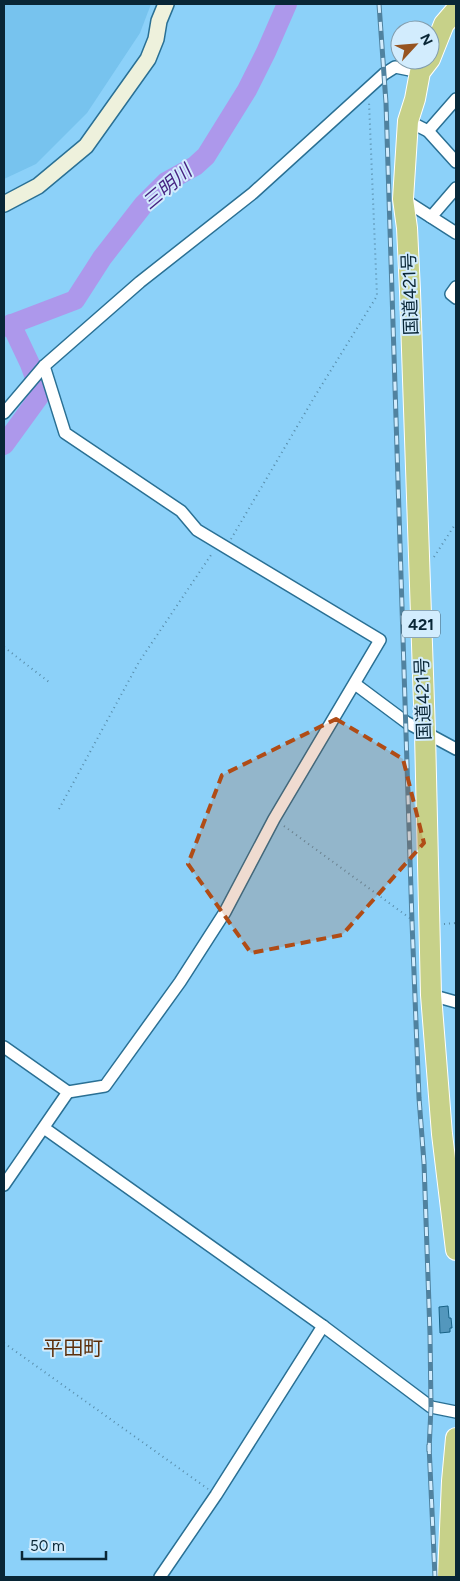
<svg xmlns="http://www.w3.org/2000/svg" width="460" height="1581" font-family="Figtree,'Noto Sans JP',sans-serif">
<style>
.built{fill:#77c3ee}
.lines{fill:none;stroke-linecap:round;stroke-linejoin:round}
.river{stroke:#ad98eb;stroke-width:20}
.building{fill:#5397bd;stroke:#176185}
.street-casing{stroke:#2a7094;stroke-width:14}
.secondary-casing{stroke:#2a7094;stroke-width:18}
.highway-casing{stroke:#fff;stroke-width:22}
.path{stroke:#588dab;stroke-width:2;stroke-dasharray:1 4;stroke-linecap:butt}
.street{stroke:#fff;stroke-width:11}
.secondary{stroke:#eef1dc;stroke-width:15}
.highway{stroke:#c7d189;stroke-width:20}
.rail-casing{stroke:#50829f;stroke-width:5}
.rail{stroke:#d2ecfd;stroke-width:3;stroke-dasharray:9;stroke-linecap:butt}
.marked{fill:#b04c16;fill-opacity:0.2;stroke:#b04c16;stroke-width:4;stroke-dasharray:10 6;stroke-linejoin:round}
.labels{text-anchor:middle;dominant-baseline:central;stroke-width:4;stroke-linejoin:round;paint-order:stroke}
.shield{fill:#d2ecfd;stroke:#456172;stroke-width:1}
.shield-label{font-size:16px;font-weight:bold;fill:#092636}
.street-label{font-size:18px;fill:#092636;stroke:#d2ecfd}
.water-label{font-size:19px;font-style:italic;fill:#472382;stroke:#d2ecfd}
.quarter-label{font-size:20px;fill:#5c2f0b;stroke:#d2ecfd}
</style>
<rect width="100%" height="100%" fill="#8cd1f9"/>
<path class="built" d="M4,4H151L140,33L87,113L36,164L4,179Z"/>
<g class="lines">
<g class="river">
<path d="M4,327L75,300L102,258L144,204L166,182L195,166L206,156L247,90L266,52L287,4"/>
<path d="M4,445L41,394L30,364L11,324"/>
</g>
</g>
<path class="building" d="M448,1306L449,1318H451L452,1328H450V1332L440,1333L439,1307Z"/>
<g class="lines">
<g class="street-casing">
<g id="street">
<path d="M408,121L428,131L456,162"/>
<path d="M428,131L456,99"/>
<path d="M403,199L456,233"/>
<path d="M431,217L456,188"/>
<path d="M456,287L451,294L456,298"/>
<path d="M4,413L44,366L140,282L253,193L384,74L395,67L420,72"/>
<path d="M355,684L406,722L456,749"/>
<path d="M431,995L456,1002"/>
<path d="M4,1047L68,1092L105,1086L180,982L225,912L274,819L380,640L197,530L181,511L65,433L44,366"/>
<path d="M44,1128L323,1326L431,1407L456,1412"/>
<path d="M4,1185L68,1092"/>
<path d="M160,1577L216,1495L323,1326"/>
</g>
</g>
<g class="secondary-casing">
<path id="secondary" d="M4,204L38,186L86,146L148,59L156,39L159,21L166,4"/>
</g>
<g class="highway-casing">
<g id="highway">
<path d="M456,10L444,24L430,59L420,72L415,99L408,121L403,199L407,228L410,291L425,733L431,995L442,1134L456,1250"/>
<path d="M448,1577L452,1481L456,1438"/>
</g>
</g>
<g class="path">
<path d="M231,539L315,396L377,296L369,102"/>
<path d="M434,557L456,523"/>
<path d="M4,647L49,682"/>
<path d="M59,809L139,662L213,552"/>
<path d="M284,826L415,922"/>
<path d="M444,924L456,923"/>
<path d="M4,1343L208,1489"/>
</g>
<use href="#street" class="street"/>
<use href="#secondary" class="secondary"/>
<use href="#highway" class="highway"/>
<g class="rail-casing">
<g id="rail">
<path d="M379,4L386,103L412,922L419,1098L424,1163L430,1334L431,1407L429,1451"/>
<path d="M429,1445L435,1577"/>
</g>
</g>
<use href="#rail" class="rail"/>
</g>
<path class="marked" d="M336,719L403,759L424,843L342,935L251,953L188,864L222,775Z"/>
<g class="labels">
<rect class="shield" x="402" y="610.5" width="38" height="27" rx="4"/>
<g class="shield-label">
<text x="421" y="624">421</text>
</g>
<g class="street-label">
<text transform="translate(410 294) rotate(-92)">国道421号</text>
<text transform="translate(423 699) rotate(-92)">国道421号</text>
</g>
<g class="water-label">
<text transform="translate(167 187) rotate(-40)">三明川</text>
</g>
<g class="quarter-label">
<text x="73" y="1348">平田町</text>
</g>
</g>
<rect width="460" height="1581" fill="none" stroke="#092636" stroke-width="10"/>
<g transform="translate(415 45) rotate(64)"><circle r="24" fill="#d2ecfd" stroke="#829dad"/>
<path d="M0-4L9 19L0 12L-9 19Z" fill="#965421"/>
<text y="-8" font-size="14" font-weight="bold" text-anchor="middle" fill="#092636">N</text>
</g>
<path d="M22 1551v8h84v-8" fill="none" stroke="#092636" stroke-width="2.5"/>
<text x="30" y="1551" font-size="15" fill="#092636" stroke="#d2ecfd" stroke-width="4" paint-order="stroke">50 m</text>
</svg>
